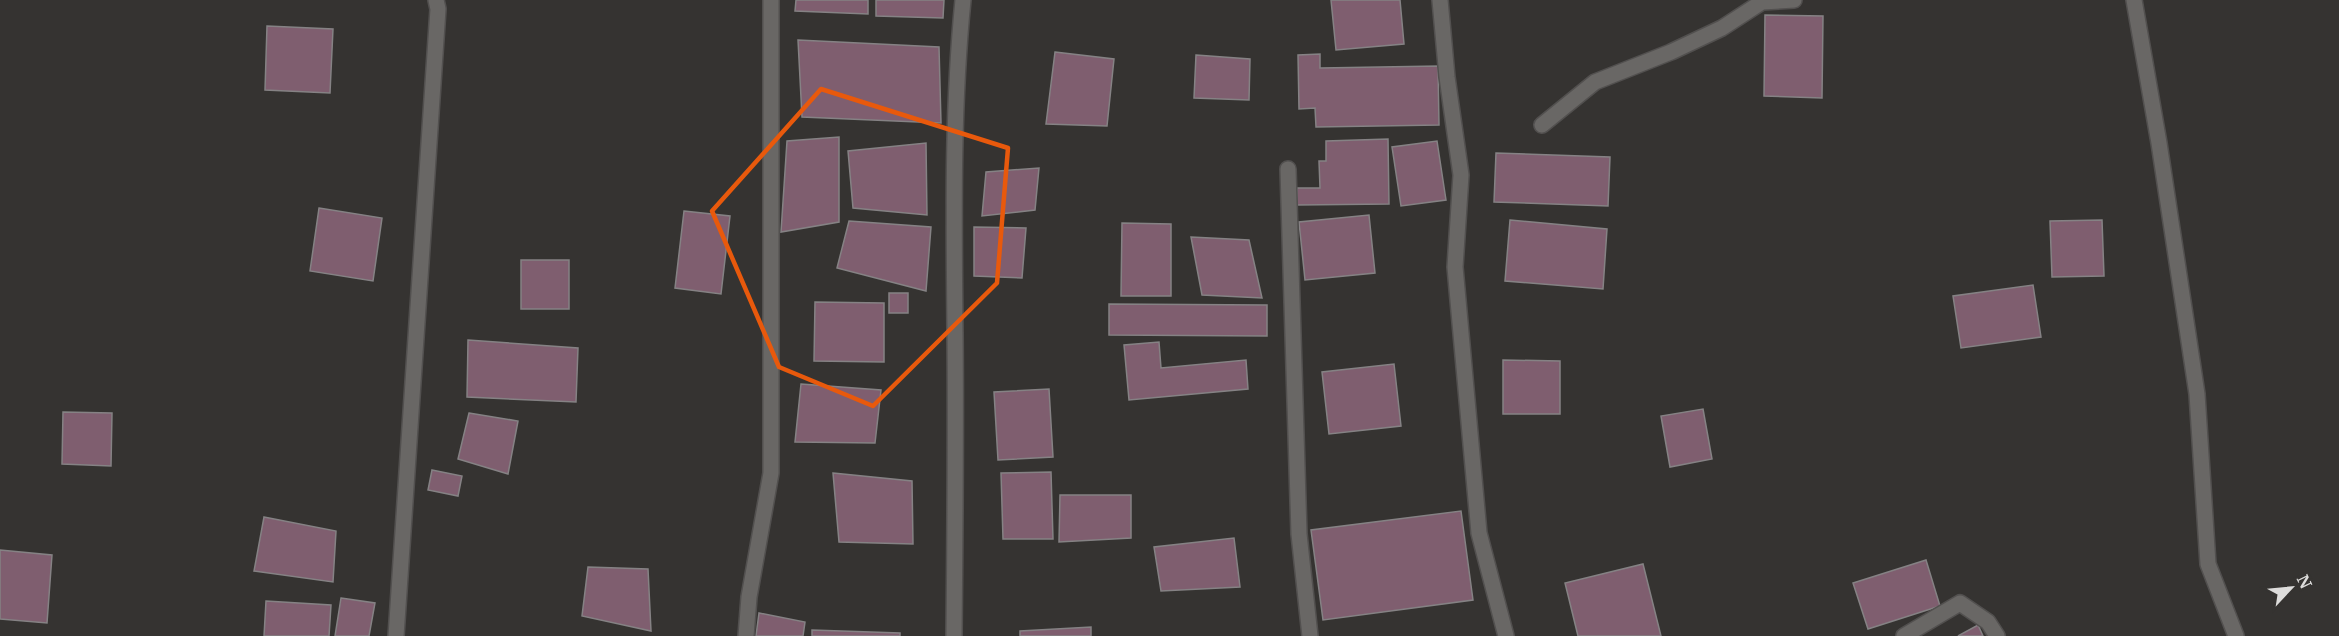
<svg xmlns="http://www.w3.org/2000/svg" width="2339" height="636" font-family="Merriweather,serif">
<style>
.building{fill:#7f5e6f;stroke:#858284;stroke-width:1.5}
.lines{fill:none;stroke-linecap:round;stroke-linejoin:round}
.minor-casing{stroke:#52504f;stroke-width:18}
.minor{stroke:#696765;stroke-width:15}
.marked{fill:none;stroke:#e8590c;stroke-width:4.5;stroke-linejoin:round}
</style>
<rect width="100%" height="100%" fill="#353331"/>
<g class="building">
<path d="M796,0H868V14L795,11Z"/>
<path d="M876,0H944L943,18L876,16Z"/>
<path d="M1331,0H1400L1404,44L1336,50Z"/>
<path d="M1765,15L1823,16L1822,98L1764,96Z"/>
<path d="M267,26L333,29L330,93L265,90Z"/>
<path d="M798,40L939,47L941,123L802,117Z"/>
<path d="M1055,52L1114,59L1107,126L1046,124Z"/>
<path d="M1320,54V68L1438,66L1439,125L1316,127L1315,108L1299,109L1298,55Z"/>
<path d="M1196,55L1250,59L1249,100L1194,98Z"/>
<path d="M839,137V222L781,232L787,141Z"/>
<path d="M1388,139L1389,204L1297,205V188H1320L1319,161H1326V141Z"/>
<path d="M1437,141L1446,200L1401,206L1392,147Z"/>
<path d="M926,143L927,215L853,208L848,151Z"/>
<path d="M1496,153L1610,157L1608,206L1494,202Z"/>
<path d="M1039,168L1035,210L982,216L986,172Z"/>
<path d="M319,208L382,218L373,281L310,271Z"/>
<path d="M684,211L730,216L721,294L675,288Z"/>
<path d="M1369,215L1375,273L1305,280L1299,222Z"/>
<path d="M1510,220L1607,229L1603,289L1505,281Z"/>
<path d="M2102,220L2104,276L2052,277L2050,221Z"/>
<path d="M849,221L931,227L926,291L837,268Z"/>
<path d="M1122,223L1171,224V296H1121Z"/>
<path d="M974,227L1026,228L1022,278L974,276Z"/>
<path d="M1191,237L1249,240L1262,298L1202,295Z"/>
<rect x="521" y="260" width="48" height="49"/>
<path d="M2033,285L2041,337L1961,348L1953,296Z"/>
<rect x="889" y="293" width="19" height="20"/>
<path d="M815,302L884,303V362L814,361Z"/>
<path d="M1109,304L1267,305V336L1109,335Z"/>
<path d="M468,340L578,348L576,402L467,397Z"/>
<path d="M1159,342L1161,368L1246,360L1248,389L1129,400L1124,345Z"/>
<path d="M1503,360L1560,361V414H1503Z"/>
<path d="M1394,364L1401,426L1329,434L1322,372Z"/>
<path d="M801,384L881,390L875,443L795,442Z"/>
<path d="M1049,389L1053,457L998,460L994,392Z"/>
<path d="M1703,409L1712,459L1670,467L1661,416Z"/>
<path d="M63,412L112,413L111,466L62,464Z"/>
<path d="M469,413L518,421L508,474L458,459Z"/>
<path d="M432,470L462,476L458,496L428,490Z"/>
<path d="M1051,472L1053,539H1003L1001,473Z"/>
<path d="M833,473L912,481L913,544L839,542Z"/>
<path d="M1060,495H1131V538L1059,542Z"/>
<path d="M1461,511L1473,600L1323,620L1311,530Z"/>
<path d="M264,517L336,531L333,582L254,571Z"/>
<path d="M1234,538L1240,587L1161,591L1154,547Z"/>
<path d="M0,550L52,555L47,623L0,619Z"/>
<path d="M1926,560L1940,606L1868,629L1853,583Z"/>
<path d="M1643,564L1661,636H1578L1565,583Z"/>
<path d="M588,567L648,569L651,631L582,616Z"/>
<path d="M341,598L375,603L369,636H335Z"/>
<path d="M266,601L331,605L329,636H264Z"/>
<path d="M759,613L805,622L803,636H756Z"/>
<path d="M1978,625L1983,636H1958Z"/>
<path d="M1091,627V636H1020V631Z"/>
<path d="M812,630L900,633V636H812Z"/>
</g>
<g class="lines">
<g class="minor-casing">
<g id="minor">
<path d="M1440,0L1447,77L1461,175L1455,267L1479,533L1506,636"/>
<path d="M2134,0L2159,143L2197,394L2208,564L2236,636"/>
<path d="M1542,125L1595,82L1671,52L1722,28L1762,2L1794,0"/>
<path d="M1288,169L1299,534L1310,636"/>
<path d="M396,636L438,9L436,0"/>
<path d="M746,636L749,597L771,473V0"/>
<path d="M954,636C955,534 956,433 955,332C954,221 952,110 963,0"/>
<path d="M1904,636L1960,603L1988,622L1997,636"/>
</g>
</g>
<use href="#minor" class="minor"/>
</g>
<path class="marked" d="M821,89L1008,148L997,283L873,406L779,367L712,211Z"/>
<g transform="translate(2291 588) rotate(64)" stroke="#353331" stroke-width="4.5" paint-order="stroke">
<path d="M0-4.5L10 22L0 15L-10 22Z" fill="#dddcdb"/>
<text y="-9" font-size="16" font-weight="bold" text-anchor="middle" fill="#dddcdb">N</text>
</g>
</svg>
